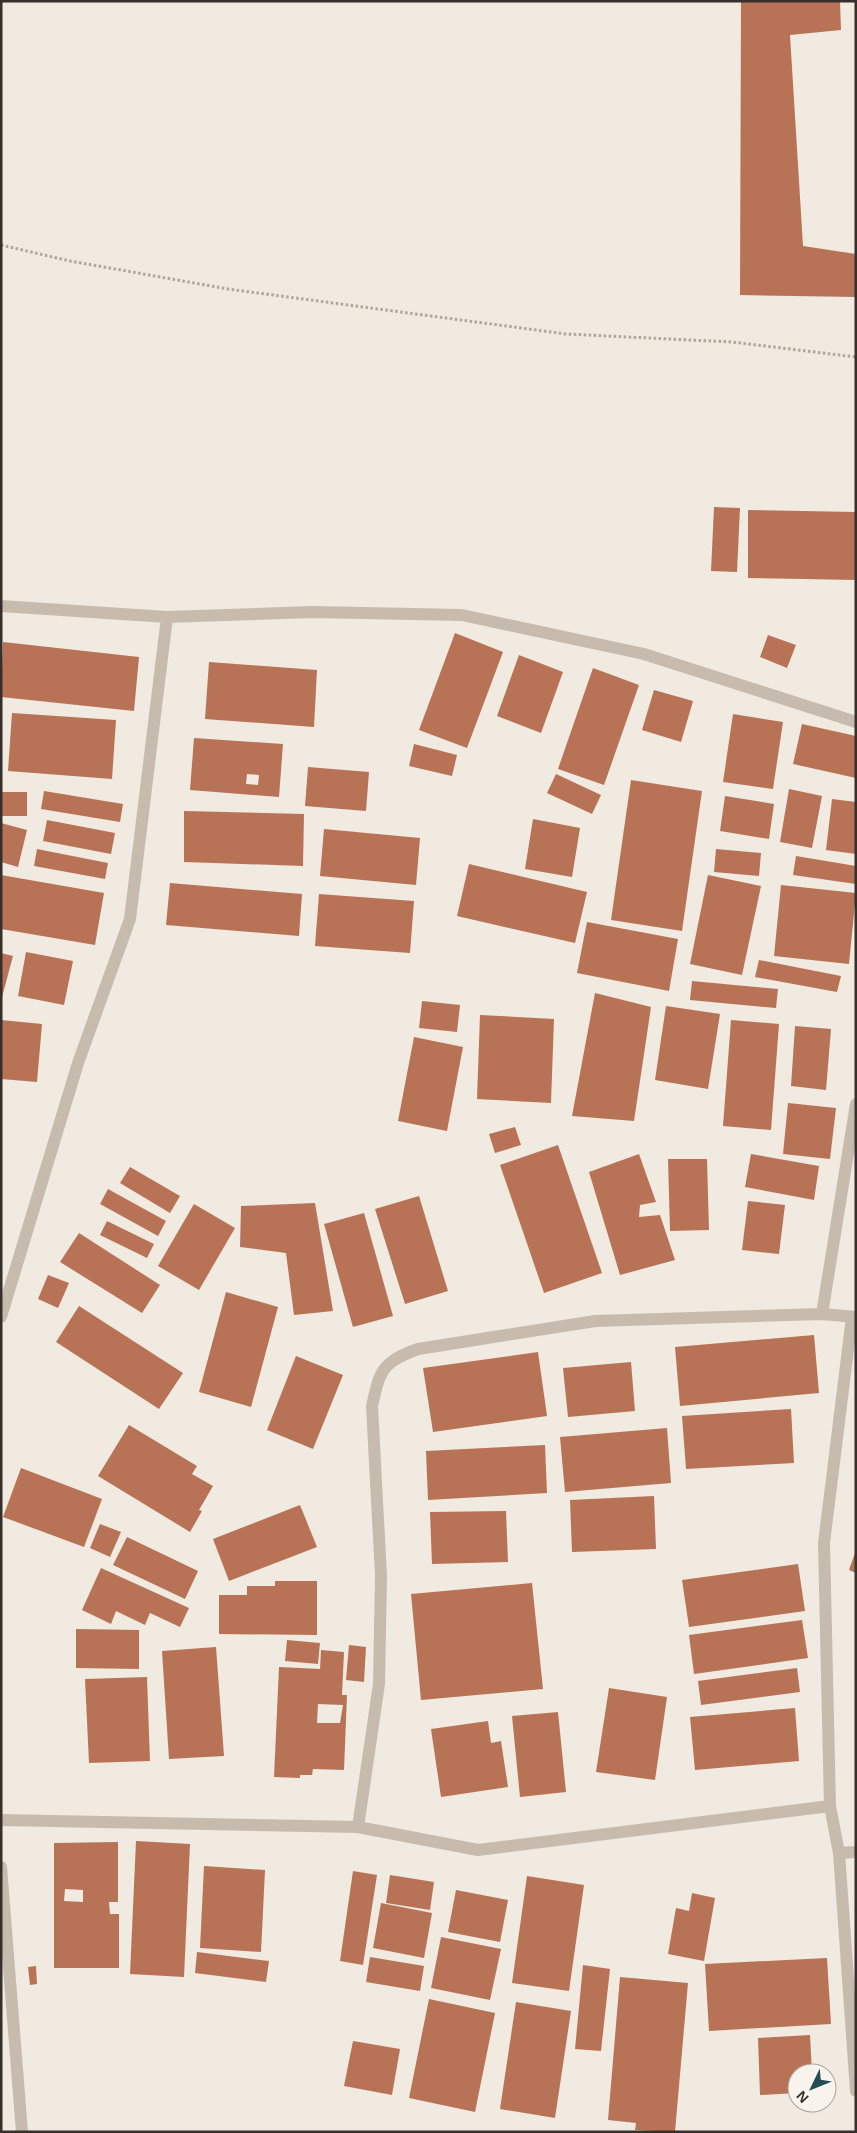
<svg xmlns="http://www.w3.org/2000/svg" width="857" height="2133" font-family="Arial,sans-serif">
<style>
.building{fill:#b87357;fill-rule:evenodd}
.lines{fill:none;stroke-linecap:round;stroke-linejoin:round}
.path{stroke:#b3a598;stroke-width:3;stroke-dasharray:2.5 2.5;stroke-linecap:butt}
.street{stroke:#c7bbae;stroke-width:12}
</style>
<rect width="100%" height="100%" fill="#f0eae1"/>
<g class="building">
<path d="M741,1H840L841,30L790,35L803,246L856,254V297L740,295Z"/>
<path d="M714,507L740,508L737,572L711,571Z"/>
<path d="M748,510L856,512V580L748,578Z"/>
<path d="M455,633L503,652L467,748L419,730Z"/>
<path d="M768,635L796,645L787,668L760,657Z"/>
<path d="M3,642L139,657L134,711L1,697Z"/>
<path d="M519,655L563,672L541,733L497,716Z"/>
<path d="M209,662L317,670L314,727L205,719Z"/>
<path d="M593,668L639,685L604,785L558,769Z"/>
<path d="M654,690L693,701L681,742L642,730Z"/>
<path d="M12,713L116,720L112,779L8,771Z"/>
<path d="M733,714L783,722L773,789L723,782Z"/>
<path d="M802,724L856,736V778L793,764Z"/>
<path d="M194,738L283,744L279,797L190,790ZM247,774L259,775L258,785L246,784Z"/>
<path d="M414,744L457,755L452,776L409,766Z"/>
<path d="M308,767L369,772L366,811L305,806Z"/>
<path d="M556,774L601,795L592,814L547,793Z"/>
<path d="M631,780L702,791L682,931L611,920Z"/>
<path d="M789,789L822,796L812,848L780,842Z"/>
<path d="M44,791L123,804L120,822L41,809Z"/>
<rect x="1" y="792" width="26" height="24"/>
<path d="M725,796L774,804L769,839L720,831Z"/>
<path d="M832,799L856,802V854L826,850Z"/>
<path d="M184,811L304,814L303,866L184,862Z"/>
<path d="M533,819L580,828L572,877L525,869Z"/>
<path d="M47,820L115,833L111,854L43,841Z"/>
<path d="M1,823L27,830L18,867L1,862Z"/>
<path d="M324,829L420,838L416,885L320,876Z"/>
<path d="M37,849L108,863L105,879L34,866Z"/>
<path d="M716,849L761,853L759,876L714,872Z"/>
<path d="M796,856L856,866V884L793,875Z"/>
<path d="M469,864L587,892L575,943L457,916Z"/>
<path d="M1,875L104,893L95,945L1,929Z"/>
<path d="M708,875L761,886L742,975L690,964Z"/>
<path d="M170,883L302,894L299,936L166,925Z"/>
<path d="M781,885L856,893L849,964L774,956Z"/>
<path d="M319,894L414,901L410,953L315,946Z"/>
<path d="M587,922L678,939L669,991L577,973Z"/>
<path d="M26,952L73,961L64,1005L18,996Z"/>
<path d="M1,953L13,956L2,997H1Z"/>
<path d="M759,960L841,976L837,992L755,977Z"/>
<path d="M692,981L778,989L776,1008L690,1000Z"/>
<path d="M595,993L651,1007L634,1121L572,1116Z"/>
<path d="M422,1001L460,1005L457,1032L419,1028Z"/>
<path d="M666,1006L720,1014L708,1089L655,1080Z"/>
<path d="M480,1015L554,1019L551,1103L477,1099Z"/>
<path d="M1,1020L42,1024L37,1082L1,1079Z"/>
<path d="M731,1020L779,1024L771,1130L723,1126Z"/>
<path d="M795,1026L831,1029L826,1090L791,1086Z"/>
<path d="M414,1037L463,1047L447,1131L398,1121Z"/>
<path d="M788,1103L836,1108L830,1159L783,1154Z"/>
<path d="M515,1127L521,1145L495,1153L489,1134Z"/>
<path d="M558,1145L602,1273L544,1293L500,1165Z"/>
<path d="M639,1154L656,1202L640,1205L639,1217L660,1215L675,1260L620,1275L589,1172Z"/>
<path d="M751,1154L819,1166L814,1200L745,1187Z"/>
<path d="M668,1159H707L709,1230L670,1231Z"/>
<path d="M130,1167L180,1196L170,1213L120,1183Z"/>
<path d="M108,1189L166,1221L158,1236L100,1204Z"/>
<path d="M419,1196L448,1291L405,1304L375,1209Z"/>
<path d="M748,1201L785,1205L779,1254L742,1250Z"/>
<path d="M315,1203L333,1311L294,1315L286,1253L240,1247L241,1206Z"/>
<path d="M194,1204L235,1228L199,1290L158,1266Z"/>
<path d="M364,1213L393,1316L353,1327L324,1224Z"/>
<path d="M107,1221L154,1244L147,1258L100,1235Z"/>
<path d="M79,1233L160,1285L142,1313L60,1262Z"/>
<path d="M48,1275L69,1283L58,1308L38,1299Z"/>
<path d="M226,1292L278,1307L251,1407L199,1392Z"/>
<path d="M79,1306L183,1373L159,1409L56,1342Z"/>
<path d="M814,1335L819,1393L680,1406L675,1347Z"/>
<path d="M538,1352L547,1416L433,1432L423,1368Z"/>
<path d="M296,1356L343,1375L313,1449L267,1430Z"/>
<path d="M631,1362L635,1411L568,1417L563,1368Z"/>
<path d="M791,1409L794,1463L686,1469L682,1416Z"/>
<path d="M129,1425L197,1466L192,1474L213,1486L199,1510L202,1511L190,1532L98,1476Z"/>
<path d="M667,1428L671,1483L565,1492L560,1437Z"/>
<path d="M545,1445L547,1493L428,1500L426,1451Z"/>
<path d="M21,1468L102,1499L84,1547L3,1517Z"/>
<path d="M654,1496L656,1549L572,1552L570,1500Z"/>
<path d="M300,1505L317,1547L229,1581L213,1539Z"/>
<path d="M506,1511L508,1562L432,1564L430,1512Z"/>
<path d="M100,1524L121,1532L110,1557L90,1548Z"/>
<path d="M127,1537L198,1571L185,1599L113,1565Z"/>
<path d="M856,1550V1573L849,1570Z"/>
<path d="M798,1564L805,1611L689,1627L682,1580Z"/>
<path d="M101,1568L189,1608L180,1627L150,1613L145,1625L116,1611L111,1624L82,1610Z"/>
<path d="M275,1581H317V1635L219,1634V1595H247V1586H275Z"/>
<path d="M532,1583L543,1689L421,1700L411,1594Z"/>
<path d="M802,1620L808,1658L694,1674L689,1635Z"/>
<path d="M76,1629L139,1630V1669L76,1668Z"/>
<path d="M287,1640L320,1643L318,1664L285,1661Z"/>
<path d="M349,1645L366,1647L364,1682L346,1680Z"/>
<path d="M216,1647L224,1756L169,1759L162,1651Z"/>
<path d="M321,1650L344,1652L342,1695H347L344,1770L313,1769L312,1775H300V1778L274,1777L279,1667L320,1669ZM318,1704L343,1705L340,1723H317Z"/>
<path d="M797,1668L800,1692L701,1705L698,1681Z"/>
<path d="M147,1677L150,1761L89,1763L85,1679Z"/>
<path d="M609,1688L667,1697L655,1780L596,1772Z"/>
<path d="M795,1708L799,1761L695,1770L690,1717Z"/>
<path d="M558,1712L566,1792L520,1797L512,1716Z"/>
<path d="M488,1721L491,1743L501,1741L508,1787L441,1797L431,1729Z"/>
<path d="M136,1841L190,1844L184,1977L130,1974Z"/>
<path d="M118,1842V1902H109L110,1914H119V1968H54V1843ZM65,1889L83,1890V1902L64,1901Z"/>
<path d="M204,1866L265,1870L261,1952L200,1948Z"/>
<path d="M353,1871L377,1875L363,1965L340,1961Z"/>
<path d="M390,1875L434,1882L430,1910L386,1903Z"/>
<path d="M527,1876L584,1885L569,1991L512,1983Z"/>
<path d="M456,1890L508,1900L500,1942L448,1932Z"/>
<path d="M692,1893L715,1898L704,1961L668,1954L676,1908L689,1911Z"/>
<path d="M381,1903L432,1913L424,1958L373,1948Z"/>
<path d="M441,1937L501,1949L490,2000L431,1988Z"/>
<path d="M197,1952L269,1961L266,1982L195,1973Z"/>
<path d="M370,1957L424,1966L420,1991L366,1982Z"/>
<path d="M827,1958L831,2024L709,2031L705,1964Z"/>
<path d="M583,1965L610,1969L601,2051L575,2049Z"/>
<path d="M36,1966L37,1984L30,1985L28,1967Z"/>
<path d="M620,1977L688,1983L675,2132L635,2130L636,2123L608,2120Z"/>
<path d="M429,1999L495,2013L475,2112L409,2098Z"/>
<path d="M516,2002L571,2011L555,2118L500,2109Z"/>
<path d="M810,2035L812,2073H797V2093L760,2095L758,2038Z"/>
<path d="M353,2041L400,2049L392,2095L344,2086Z"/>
</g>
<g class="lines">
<path class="path" d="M1,245L70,261L228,289L566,334L732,342L856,357"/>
<g class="street">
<path d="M1,606L167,617L313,612L462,615L644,654L856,722"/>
<path d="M822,1314L856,1104"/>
<path d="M1,1317L78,1063L130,919L167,617"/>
<path d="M852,1317L824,1543L830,1806L839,1853L856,2091"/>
<path d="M1,1820L358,1827L478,1850L830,1806"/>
<path d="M358,1827L379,1684L381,1576L372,1406C380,1370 382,1362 418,1349L595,1321L822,1314L856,1317"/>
<path d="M839,1853L856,1852"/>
<path d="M1,1867L22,2132"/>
</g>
</g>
<rect width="857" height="2133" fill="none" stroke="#372f2b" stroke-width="5"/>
<g transform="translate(812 2088) rotate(227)"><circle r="24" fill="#f8f4ed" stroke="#aba59f"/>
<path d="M0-4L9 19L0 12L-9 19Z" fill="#254e54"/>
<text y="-8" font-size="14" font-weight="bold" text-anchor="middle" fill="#372f2b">N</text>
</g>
</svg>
